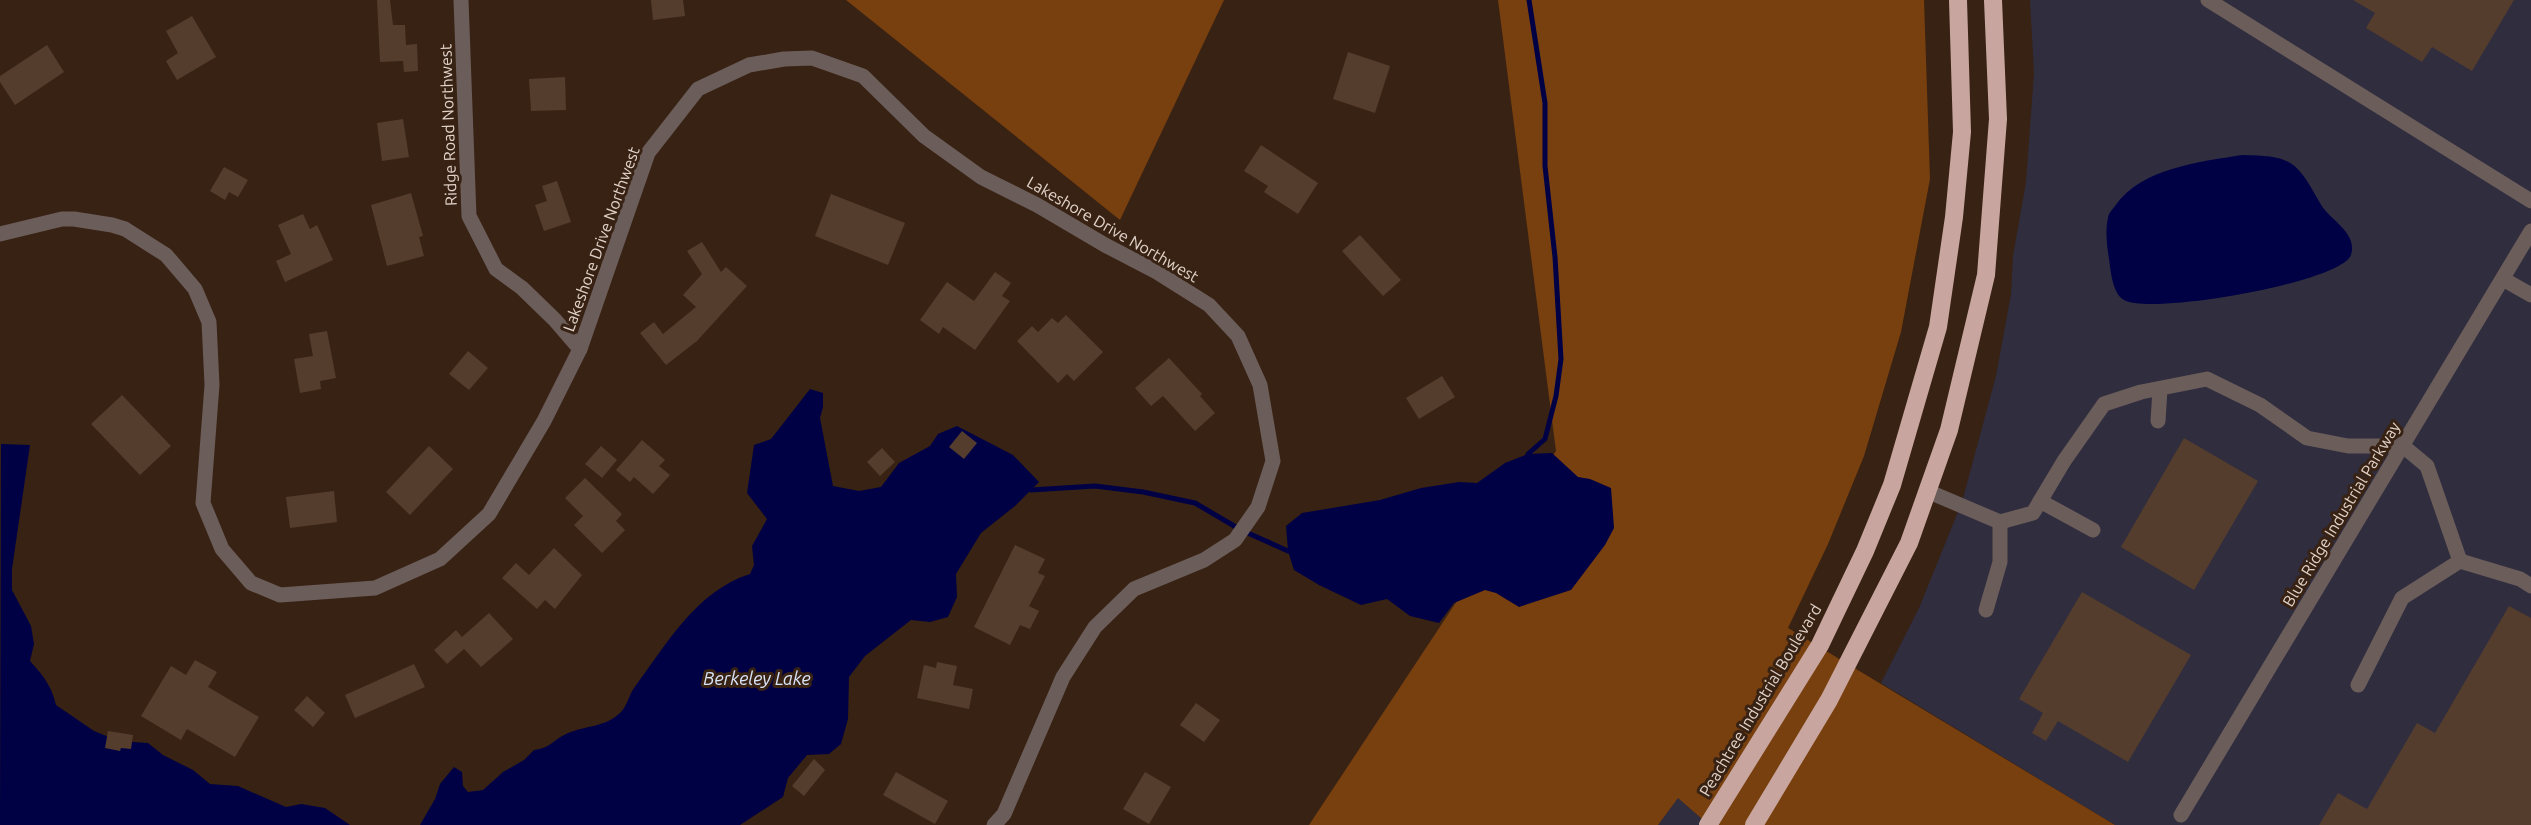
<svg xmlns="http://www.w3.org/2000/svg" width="2531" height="825" font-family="Ubuntu,sans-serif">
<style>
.industrial{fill:#302d3e}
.forest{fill:#783f0f}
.water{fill:#000045}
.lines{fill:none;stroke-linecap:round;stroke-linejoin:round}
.stream{stroke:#000045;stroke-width:5}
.building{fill:#543d2d}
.minor{stroke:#6b5d5a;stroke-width:15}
.highway{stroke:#c8a69f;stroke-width:18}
.labels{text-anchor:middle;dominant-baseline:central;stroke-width:6;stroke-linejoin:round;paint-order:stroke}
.street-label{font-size:16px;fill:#e2d3ca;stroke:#382213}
.water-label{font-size:18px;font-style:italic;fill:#d9e4f8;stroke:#382213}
</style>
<rect width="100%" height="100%" fill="#382213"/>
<g class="industrial">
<path d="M2030,0H2531V825H2115L1881,683L1919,608L1962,502L1996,376L2011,294L2013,256L2026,182L2034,73Z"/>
<path d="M1678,797L1709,825H1658Z"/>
</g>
<g class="forest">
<path d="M846,0H1224L1120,220Z"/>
<path d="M1498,0H1924L1930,179L1901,332L1864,456L1828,544L1788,628L2115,825H1709L1678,798L1658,825H1309L1556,451Z"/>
</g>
<g class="water">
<path d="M2242,155C2292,156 2296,160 2320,203C2329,220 2358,232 2351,255C2342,282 2151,316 2124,300C2112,293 2111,271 2109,259C2107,246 2105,231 2108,218C2108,214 2112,210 2115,206C2141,168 2199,162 2242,155Z"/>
<path d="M810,389L823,393V407L820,418L833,486L859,491L881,487L899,463L930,446L938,434L957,426L1013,455L1039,482L1015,506L981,533L956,574L957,597L948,617L930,622L911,620L865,656L849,677L848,719L841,744L829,754L807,755L788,778L783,797L740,825H420L435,799L440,784L454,767L462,772L463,786L468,792L483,790L503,772L524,760L534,750C551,748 553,740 566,734C585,725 605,728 621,712C627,706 629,695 634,688C666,645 696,591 750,574L754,565L752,546L767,519L747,493L754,445L771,439Z"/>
<path d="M1,444L30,445L12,569V590L31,626L34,644L30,661C43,675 52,687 56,705L94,731L119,741L148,743L163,755L193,770L210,784L238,786L286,807L301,804L325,808L350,825H0Z"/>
<path d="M1552,453L1578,477L1590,479L1611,488L1614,528L1605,545L1571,590L1519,607L1496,593L1485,590L1454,603L1439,623L1410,616L1387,599L1361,605L1319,585L1294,570L1288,551L1286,526L1302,513L1380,500L1421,488L1459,482L1477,483L1505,463L1528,454Z"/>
</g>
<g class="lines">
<g class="stream">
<path d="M1528,454L1545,439L1556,396L1561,359L1555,257L1545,166V103L1529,0"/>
<path d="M1031,490L1095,486L1143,492L1195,503L1241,530L1288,551"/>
</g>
</g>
<g class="building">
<path d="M377,0H390L393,25H405L406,45L417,44L418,71L404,72L403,61L380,62Z"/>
<path d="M651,0H683L685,16L653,20Z"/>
<path d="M2353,0H2514L2472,71L2432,47L2422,62L2366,28L2375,13Z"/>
<path d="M192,16L216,57L177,80L166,61L178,53L166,31Z"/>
<path d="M47,45L64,72L15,105L0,82V76Z"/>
<path d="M1348,52L1390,66L1375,113L1333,99Z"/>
<path d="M565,77L566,110L531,111L529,79Z"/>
<path d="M403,119L409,157L382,161L377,123Z"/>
<path d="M1261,145L1318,183L1298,214L1264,192L1268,186L1244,171Z"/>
<path d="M224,167L248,180L238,197L229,192L225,200L210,191Z"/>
<path d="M557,181L571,222L544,231L535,205L547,201L542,186Z"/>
<path d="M411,193L423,236L419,237L424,256L387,266L371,205Z"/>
<path d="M831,194L905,223L888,265L815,236Z"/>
<path d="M303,214L310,229L317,225L333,260L285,282L276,261L291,254L278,225Z"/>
<path d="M1360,235L1401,280L1383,296L1342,251Z"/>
<path d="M702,242L721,272L726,267L747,286L697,341L666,365L640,333L654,322L663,334L696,307L683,295L702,274L687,251Z"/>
<path d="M995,272L1011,283L1002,296L1010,301L975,350L943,327L939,334L920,320L947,282L974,301Z"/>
<path d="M1066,315L1103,352L1074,381L1067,374L1058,383L1017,341L1032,326L1038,332L1052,318L1058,323Z"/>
<path d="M327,331L336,378L320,381L321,389L300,393L294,359L313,356L309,334Z"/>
<path d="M468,351L488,368L469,390L449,374Z"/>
<path d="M1169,358L1202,394L1200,396L1215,413L1195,431L1163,396L1151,406L1135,388Z"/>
<path d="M1442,376L1455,397L1419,419L1406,398Z"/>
<path d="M122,395L171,446L140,475L91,424Z"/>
<path d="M962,431L977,443L964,459L949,447Z"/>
<path d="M2184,438L2258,481L2194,590L2121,547Z"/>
<path d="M642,440L665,460L659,466L670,475L653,494L634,477L630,482L616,470Z"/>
<path d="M429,446L453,469L410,515L386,492Z"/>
<path d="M601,446L617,460L602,478L585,464Z"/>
<path d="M882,448L895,462L880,476L867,462Z"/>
<path d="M585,478L622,514L616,521L625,530L602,553L574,525L583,516L565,498Z"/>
<path d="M334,491L337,522L290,528L286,497Z"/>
<path d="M1015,545L1045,559L1038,573L1045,576L1029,606L1039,611L1030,629L1020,625L1010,645L974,627Z"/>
<path d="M554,548L582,575L555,609L545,600L537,609L502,578L516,563L529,575Z"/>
<path d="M2082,592L2191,655L2128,762L2058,721L2046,741L2032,733L2043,713L2019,699Z"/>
<path d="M2509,606L2531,618V825H2319L2338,793L2367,809L2417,723L2435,733Z"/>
<path d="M489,613L513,639L481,667L464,649L447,664L434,650L456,630L462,637Z"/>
<path d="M195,660L217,672L208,687L259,717L235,757L187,729L181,740L141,716L171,666L186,675Z"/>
<path d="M937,662L957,666L953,685L973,689L969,709L917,698L924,665L936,668Z"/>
<path d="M414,664L425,687L355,718L345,695Z"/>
<path d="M307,696L325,713L313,727L294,710Z"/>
<path d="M1196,703L1220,720L1204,742L1180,725Z"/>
<path d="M108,731L133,735L131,749L121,748L120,751L105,748Z"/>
<path d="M814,759L825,770L804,796L792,786Z"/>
<path d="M896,772L948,801L935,824L883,795Z"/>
<path d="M1145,772L1171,787L1149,824L1123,809Z"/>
</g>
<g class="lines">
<g class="minor">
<path d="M461,0L469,216L496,269L522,288L555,320L580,349"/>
<path d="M2208,0L2531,201"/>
<path d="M0,234L62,219H74L112,225L125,229L166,255L195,289L209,322L212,385L203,503L222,549L251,583L280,595L375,588L440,559L489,514L544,421L580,349L648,153L698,89L749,65L784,59L812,58L863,76L924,136L981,177L1037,205L1105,245L1155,271L1209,305L1238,336L1260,385L1273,461L1258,507L1235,540L1204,560L1134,589L1095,627L1063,677L1004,814L994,825"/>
<path d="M2503,279L2531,295"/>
<path d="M2158,421L2160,389"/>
<path d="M1927,491L2000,522L2033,513L2064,461L2104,404L2141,392L2207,379L2260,405L2307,438L2348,446H2403L2427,466L2460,561L2402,598L2358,685"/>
<path d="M2040,501L2093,530"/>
<path d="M2460,561L2520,579L2531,586"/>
<path d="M1986,610L2000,562V522"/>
<path d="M2181,815L2531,231"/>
</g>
<g class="highway">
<path d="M1708,825L1820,645L1865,551L1892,485L1938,327L1954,217L1962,132L1958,0"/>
<path d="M1754,825L1829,700L1909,543L1949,430L1986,275L1998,119L1993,0"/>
</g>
</g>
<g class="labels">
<g class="street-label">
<text transform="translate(448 125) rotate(-92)">Ridge Road Northwest</text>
<text transform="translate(1113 229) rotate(30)">Lakeshore Drive Northwest</text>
<text transform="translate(601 239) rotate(-70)">Lakeshore Drive Northwest</text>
<text transform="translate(2341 514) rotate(-59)">Blue Ridge Industrial Parkway</text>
<text transform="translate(1760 700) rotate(-59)">Peachtree Industrial Boulevard</text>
</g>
<g class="water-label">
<text x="757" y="678">Berkeley Lake</text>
</g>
</g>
</svg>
